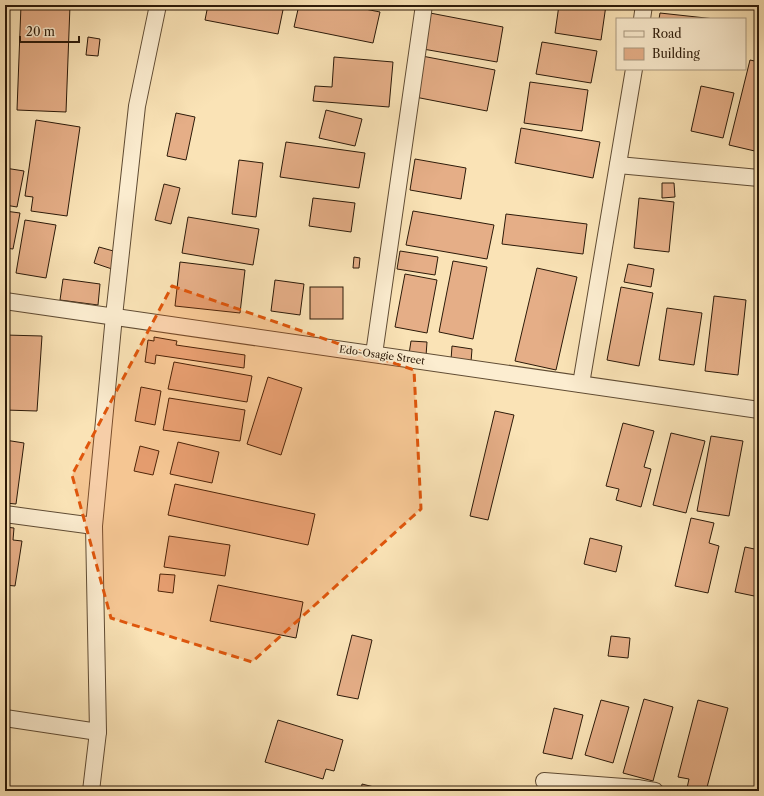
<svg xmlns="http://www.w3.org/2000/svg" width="764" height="796" font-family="'Libre Caslon Text',serif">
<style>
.building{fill:#e5ae87;stroke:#2c1a09}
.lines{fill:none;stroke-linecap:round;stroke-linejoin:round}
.minor-casing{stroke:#604c34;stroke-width:18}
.minor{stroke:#fcedd0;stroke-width:16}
.marked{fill:#df560c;fill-opacity:0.2;stroke:#df560c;stroke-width:3;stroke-dasharray:8 5;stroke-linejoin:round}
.labels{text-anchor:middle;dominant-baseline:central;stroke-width:4;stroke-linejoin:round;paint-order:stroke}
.street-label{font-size:10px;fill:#2c1a09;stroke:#fcedd0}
</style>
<rect width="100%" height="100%" fill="#fae3b6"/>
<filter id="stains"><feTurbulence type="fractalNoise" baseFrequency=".005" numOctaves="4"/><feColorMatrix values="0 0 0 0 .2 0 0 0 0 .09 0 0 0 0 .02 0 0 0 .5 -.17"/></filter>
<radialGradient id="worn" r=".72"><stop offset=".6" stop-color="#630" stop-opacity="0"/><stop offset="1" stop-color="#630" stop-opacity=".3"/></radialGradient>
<g class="building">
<path d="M21,5H70L66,112L17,110Z"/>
<path d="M208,5H284L278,34L205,20Z"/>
<path d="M299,5H345L380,12L373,43L294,27Z"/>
<path d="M559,5H606L601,40L555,33Z"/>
<path d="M430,13L503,27L497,62L423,49Z"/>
<path d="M660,13L715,19H659Z"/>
<path d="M88,37L100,39L98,56L86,55Z"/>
<path d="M542,42L597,51L591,83L536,74Z"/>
<path d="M422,56L495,70L487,111L415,97Z"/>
<path d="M334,57L393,62L389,107L313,101L315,86L332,87Z"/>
<path d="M750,60L759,62V152L729,145Z"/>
<path d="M530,82L588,90L582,131L524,123Z"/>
<path d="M701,86L734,93L723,138L691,131Z"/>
<path d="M326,110L362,119L355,146L319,138Z"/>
<path d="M176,113L195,117L186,160L167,156Z"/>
<path d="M36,120L80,127L67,216L31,211L33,197L25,196Z"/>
<path d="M521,128L600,142L593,178L515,163Z"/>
<path d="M286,142L365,153L359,188L280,177Z"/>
<path d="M415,159L466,168L461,199L410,190Z"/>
<path d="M239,160L263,163L256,217L232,214Z"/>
<path d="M5,168L24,171L17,207L5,205Z"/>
<path d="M662,183H674L675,197L662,198Z"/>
<path d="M164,184L180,188L171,224L155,220Z"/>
<path d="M313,198L355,203L351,232L309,226Z"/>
<path d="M639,198L674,202L669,252L634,248Z"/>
<path d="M5,211L20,213L13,249L5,248Z"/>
<path d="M413,211L494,225L487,259L406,245Z"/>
<path d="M506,214L587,224L583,254L502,244Z"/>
<path d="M188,217L259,229L253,265L182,253Z"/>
<path d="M25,220L56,225L46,278L16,273Z"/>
<path d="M99,247L117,252L112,269L94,263Z"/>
<path d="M400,251L438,257L435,275L397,269Z"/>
<path d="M354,257L360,258L359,268H353Z"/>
<path d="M453,261L487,267L473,339L439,332Z"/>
<path d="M180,262L245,270L240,313L175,306Z"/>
<path d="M628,264L654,269L651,287L624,282Z"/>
<path d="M537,268L577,277L556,370L515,361Z"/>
<path d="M405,274L437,280L427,333L395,327Z"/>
<path d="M63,279L100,284L98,305L60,300Z"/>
<path d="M275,280L304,284L300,315L271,311Z"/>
<rect x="310" y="287" width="33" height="32"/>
<path d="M621,287L653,293L639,366L607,360Z"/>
<path d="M714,296L746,300L738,375L705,371Z"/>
<path d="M667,308L702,313L694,365L659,360Z"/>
<path d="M5,335L42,336L37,411L5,410Z"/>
<path d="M154,337L177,341L176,345L245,355L244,368L156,355L155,364L145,362L148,340L154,341Z"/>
<path d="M411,341L427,342L426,356L409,354Z"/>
<path d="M452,346L472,349L471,362L451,360Z"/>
<path d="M174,362L252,376L247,402L168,389Z"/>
<path d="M268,377L302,388L281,455L247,444Z"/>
<path d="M141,387L161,391L155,425L135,421Z"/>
<path d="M169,398L245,410L240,441L163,430Z"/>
<path d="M495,411L514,415L488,520L470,516Z"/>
<path d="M623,423L654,431L644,467L651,469L641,507L616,500L619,489L606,486Z"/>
<path d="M671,433L705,441L686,513L653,505Z"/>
<path d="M711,436L743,441L729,516L697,511Z"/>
<path d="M5,440L24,443L16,504L5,503Z"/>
<path d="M178,442L219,452L212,483L170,474Z"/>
<path d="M140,446L159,451L153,475L134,471Z"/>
<path d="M175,484L315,514L308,545L168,515Z"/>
<path d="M691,518L714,523L709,543L719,546L708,593L675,586Z"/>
<path d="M5,527L14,528L13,540L22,541L15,586L5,585Z"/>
<path d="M169,536L230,545L225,576L164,567Z"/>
<path d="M590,538L622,546L616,572L584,564Z"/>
<path d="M745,547L759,550V597L735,592Z"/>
<path d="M160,574L175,575L173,593L158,591Z"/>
<path d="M218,585L303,602L296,638L210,621Z"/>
<path d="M5,606H8L5,628Z"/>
<path d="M352,635L372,640L358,699L337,695Z"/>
<path d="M611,636L630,638L628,658L608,656Z"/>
<path d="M644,699L673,707L653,781L623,773Z"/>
<path d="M601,700L629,707L613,763L585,755Z"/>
<path d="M698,700L728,708L706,791H700L687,788L689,779L678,777Z"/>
<path d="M554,708L583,715L572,759L543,753Z"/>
<path d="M278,720L343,740L334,771L326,769L323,779L265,762Z"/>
<path d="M362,784L374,787V791H361Z"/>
</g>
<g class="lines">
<g class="minor-casing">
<g id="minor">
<path d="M642,19L644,5"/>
<path d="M618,165L759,178"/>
<path d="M5,301L759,410"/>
<path d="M374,354L424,5"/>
<path d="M581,384L634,69"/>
<path d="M5,514L94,526"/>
<path d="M5,718L98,732"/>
<path d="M544,781L637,788"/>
<path d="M91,791L98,732L94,526L114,316L137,106L158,5"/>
<path d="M636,791L637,788L655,791"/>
</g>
</g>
<use href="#minor" class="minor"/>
</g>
<path class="marked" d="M172,286L414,370L421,509L252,662L111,618L72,475Z"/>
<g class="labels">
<g class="street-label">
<text transform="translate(382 355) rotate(8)">Edo-Osagie Street</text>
</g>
</g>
<rect width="764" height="796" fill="none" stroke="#fae3b6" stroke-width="20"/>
<rect x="6" y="6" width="752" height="784" fill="none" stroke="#2c1a09" stroke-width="2"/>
<rect x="10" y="10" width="744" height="776" fill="none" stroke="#2c1a09"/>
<rect x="616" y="18" width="130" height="52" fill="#fcedd0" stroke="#a99980"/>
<rect x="624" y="31" width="20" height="6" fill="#fcedd0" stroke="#a99980"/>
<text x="652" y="38" font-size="12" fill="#2c1a09">Road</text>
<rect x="624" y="48" width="20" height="12" fill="#e5ae87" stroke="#a99980"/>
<text x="652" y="58" font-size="12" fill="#2c1a09">Building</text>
<path d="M20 36v6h59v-6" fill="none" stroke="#2c1a09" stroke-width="2"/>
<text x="26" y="36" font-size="12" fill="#2c1a09" stroke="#fcedd0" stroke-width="3" paint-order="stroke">20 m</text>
<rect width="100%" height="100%" filter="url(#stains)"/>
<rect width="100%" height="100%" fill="url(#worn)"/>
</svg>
